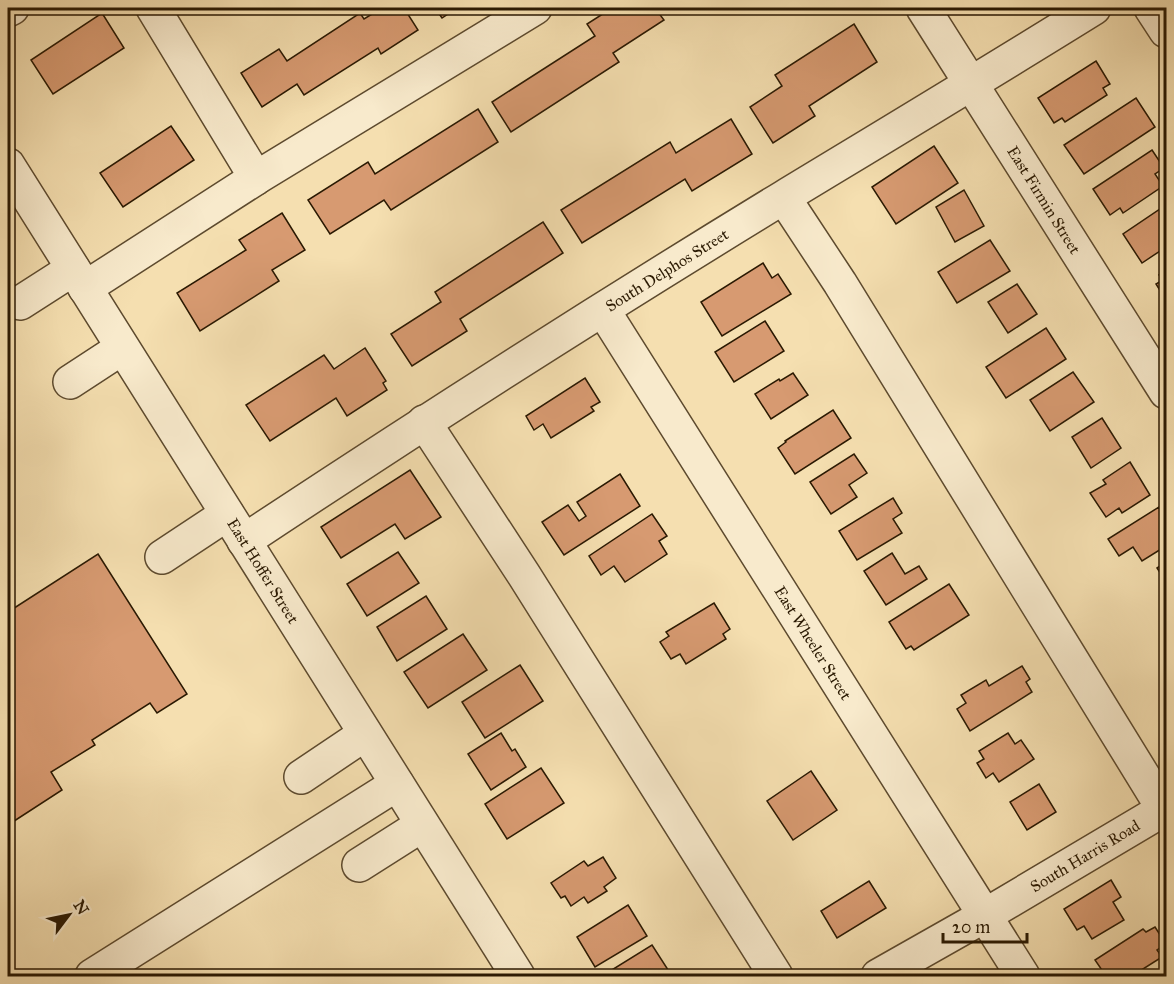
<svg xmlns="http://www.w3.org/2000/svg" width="1174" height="984" font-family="'IM FELL Great Primer',serif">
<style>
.building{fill:#d79a71;stroke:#2a1902;stroke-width:1.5}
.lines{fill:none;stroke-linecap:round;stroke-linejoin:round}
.minor-casing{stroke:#5d4a2e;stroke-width:36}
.minor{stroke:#f8eacc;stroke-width:33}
.labels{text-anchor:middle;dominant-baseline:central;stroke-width:6;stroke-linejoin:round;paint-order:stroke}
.street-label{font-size:16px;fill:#2a1902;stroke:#f8eacc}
</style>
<rect width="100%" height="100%" fill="#f5dfb0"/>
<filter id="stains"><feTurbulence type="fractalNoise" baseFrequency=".00333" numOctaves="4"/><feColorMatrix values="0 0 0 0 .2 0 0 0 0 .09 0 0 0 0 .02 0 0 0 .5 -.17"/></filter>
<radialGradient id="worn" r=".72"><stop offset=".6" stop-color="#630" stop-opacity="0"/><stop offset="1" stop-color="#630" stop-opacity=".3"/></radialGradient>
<g class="building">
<path d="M382,8H404L418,30L381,54L378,48L304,95L297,84L262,107L241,73L279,49L287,61L360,13L364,19Z"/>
<path d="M435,8H457L442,18Z"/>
<path d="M612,8H655L664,20L613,53L619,62L511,132L492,102L595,36L587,24Z"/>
<path d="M102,13L124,48L53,94L31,60Z"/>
<path d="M854,24L877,62L809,106L815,116L773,143L750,107L782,86L775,75Z"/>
<path d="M1096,61L1110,84L1103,88L1107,95L1065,122L1062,118L1054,123L1038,98Z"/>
<path d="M1136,98L1155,127L1084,174L1064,145Z"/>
<path d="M478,109L498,142L391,210L384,200L330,234L308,200L368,162L375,174Z"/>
<path d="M731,119L752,154L692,191L685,179L582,243L561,210L670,142L676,153Z"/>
<path d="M171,126L194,160L123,207L100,173Z"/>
<path d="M934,146L958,183L896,224L872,187Z"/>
<path d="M1152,150L1164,168L1155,174L1163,186L1123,213L1120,208L1110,215L1093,189Z"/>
<path d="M964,190L984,226L955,242L936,207Z"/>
<path d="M1166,205V247L1142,263L1123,234Z"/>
<path d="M282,213L305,250L272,270L279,281L200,331L177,293L246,250L239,240Z"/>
<path d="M543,222L563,253L460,319L467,331L412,366L391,334L441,302L435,292Z"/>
<path d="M990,240L1010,271L957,303L938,272Z"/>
<path d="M763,263L772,278L778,274L791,294L722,336L701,302Z"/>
<path d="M1166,270V300L1156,284L1163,280L1159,275Z"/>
<path d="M1017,284L1037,314L1008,333L988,302Z"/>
<path d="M765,321L784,351L734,382L715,352Z"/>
<path d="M1046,328L1066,359L1006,398L986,367Z"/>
<path d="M365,348L386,381L383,383L387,390L347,416L336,398L270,441L246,405L324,355L334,369Z"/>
<path d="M1073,372L1094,402L1050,431L1030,400Z"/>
<path d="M793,373L808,395L771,419L755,394L779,379L780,381Z"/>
<path d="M585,378L600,402L591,407L594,411L551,438L543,424L534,430L526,416Z"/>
<path d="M833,410L851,438L795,474L778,448L786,442L785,441Z"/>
<path d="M1102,418L1121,448L1091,468L1072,437Z"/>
<path d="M854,454L867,473L849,485L857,497L831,514L810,482Z"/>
<path d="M1130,462L1150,495L1122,513L1119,508L1106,517L1090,493L1106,484L1103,480Z"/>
<path d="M410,470L441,517L405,539L395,524L341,558L321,527Z"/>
<path d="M620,474L640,506L564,555L542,522L568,505L579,521L586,516L577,502Z"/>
<path d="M893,498L902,513L893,519L902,533L857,560L839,531Z"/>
<path d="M1159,507L1166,519V546L1142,561L1133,547L1119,556L1108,539Z"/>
<path d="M652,514L667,536L659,541L667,554L625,582L614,566L601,575L589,556Z"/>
<path d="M398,552L419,583L367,616L347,584Z"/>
<path d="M892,553L905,574L919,566L927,579L886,605L864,571Z"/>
<path d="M98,554L187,694L157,713L150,703L92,740L95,745L51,772L62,790L8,825V612Z"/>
<path d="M1166,562V582L1157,568Z"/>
<path d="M949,584L969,615L914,650L911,646L906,649L889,622Z"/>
<path d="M426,596L447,629L397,661L377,627Z"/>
<path d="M714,603L730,629L723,634L726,639L686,664L680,654L671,659L660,642L669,636L666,632Z"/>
<path d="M463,634L487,670L428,708L404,672Z"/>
<path d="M520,665L543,701L485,738L462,702Z"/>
<path d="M1022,666L1030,679L1026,682L1032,692L970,731L957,709L966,703L961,695L986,680L989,686Z"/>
<path d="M501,733L512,751L515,749L526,767L491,790L468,754Z"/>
<path d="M1008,733L1015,744L1021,740L1034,759L999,782L993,773L986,778L977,763L984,759L979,751Z"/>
<path d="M541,768L564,803L507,839L485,804Z"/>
<path d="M811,771L837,810L793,840L767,801Z"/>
<path d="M1039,784L1056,812L1027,830L1010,802Z"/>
<path d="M603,857L616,878L604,887L607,891L588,903L584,897L571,906L565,896L561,898L551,883L584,861L588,866Z"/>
<path d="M1111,880L1121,897L1113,902L1124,920L1092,939L1084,926L1077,930L1064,909Z"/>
<path d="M869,881L886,908L837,938L821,911Z"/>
<path d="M628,905L647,936L595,967L577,937Z"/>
<path d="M1155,927L1166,944L1157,950L1162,957L1132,976H1106L1095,960L1143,929L1146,932Z"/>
<path d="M652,945L672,976H602Z"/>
</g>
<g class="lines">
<g class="minor-casing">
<g id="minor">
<path d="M153,8L256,178"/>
<path d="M923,8L1166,392"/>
<path d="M1151,8L1166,31"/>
<path d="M8,10L12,8"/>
<path d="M8,165L518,976"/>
<path d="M784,198L840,283L1166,813"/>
<path d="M85,288L256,178L535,8"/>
<path d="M20,303L73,269"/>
<path d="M603,310L1023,976"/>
<path d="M70,382L122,348"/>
<path d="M424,422L524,575L776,976"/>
<path d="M244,541C422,423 602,308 784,197C888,134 991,72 1094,8"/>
<path d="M162,557L227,514"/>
<path d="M301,777L365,734"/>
<path d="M359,865L422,825"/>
<path d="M92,976L397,784"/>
<path d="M878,976L984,916L1166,808"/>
</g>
</g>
<use href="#minor" class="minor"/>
</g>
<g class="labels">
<g class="street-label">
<text transform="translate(1044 200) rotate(58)">East Firmin Street</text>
<text transform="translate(667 270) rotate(-32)">South Delphos Street</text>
<text transform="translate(263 571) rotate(58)">East Hoffer Street</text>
<text transform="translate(813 643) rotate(58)">East Wheeler Street</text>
<text transform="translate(1085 856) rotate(-31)">South Harris Road</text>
</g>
</g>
<rect width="1174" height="984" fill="none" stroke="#f5dfb0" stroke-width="30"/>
<rect x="9" y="9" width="1156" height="966" fill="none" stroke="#2a1902" stroke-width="3"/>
<rect x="15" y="15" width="1144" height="954" fill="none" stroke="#2a1902" stroke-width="1.5"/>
<g transform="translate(69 915) rotate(58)" stroke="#f8eacc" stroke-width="4.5" paint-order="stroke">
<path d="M0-4.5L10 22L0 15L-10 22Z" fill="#2a1902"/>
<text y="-9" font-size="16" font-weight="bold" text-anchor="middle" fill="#2a1902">N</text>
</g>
<path d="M943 933v9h84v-9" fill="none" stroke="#2a1902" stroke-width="3"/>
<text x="952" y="933" font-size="18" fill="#2a1902" stroke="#f8eacc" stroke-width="4.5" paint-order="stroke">20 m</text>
<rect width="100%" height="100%" filter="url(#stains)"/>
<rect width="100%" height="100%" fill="url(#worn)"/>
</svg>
